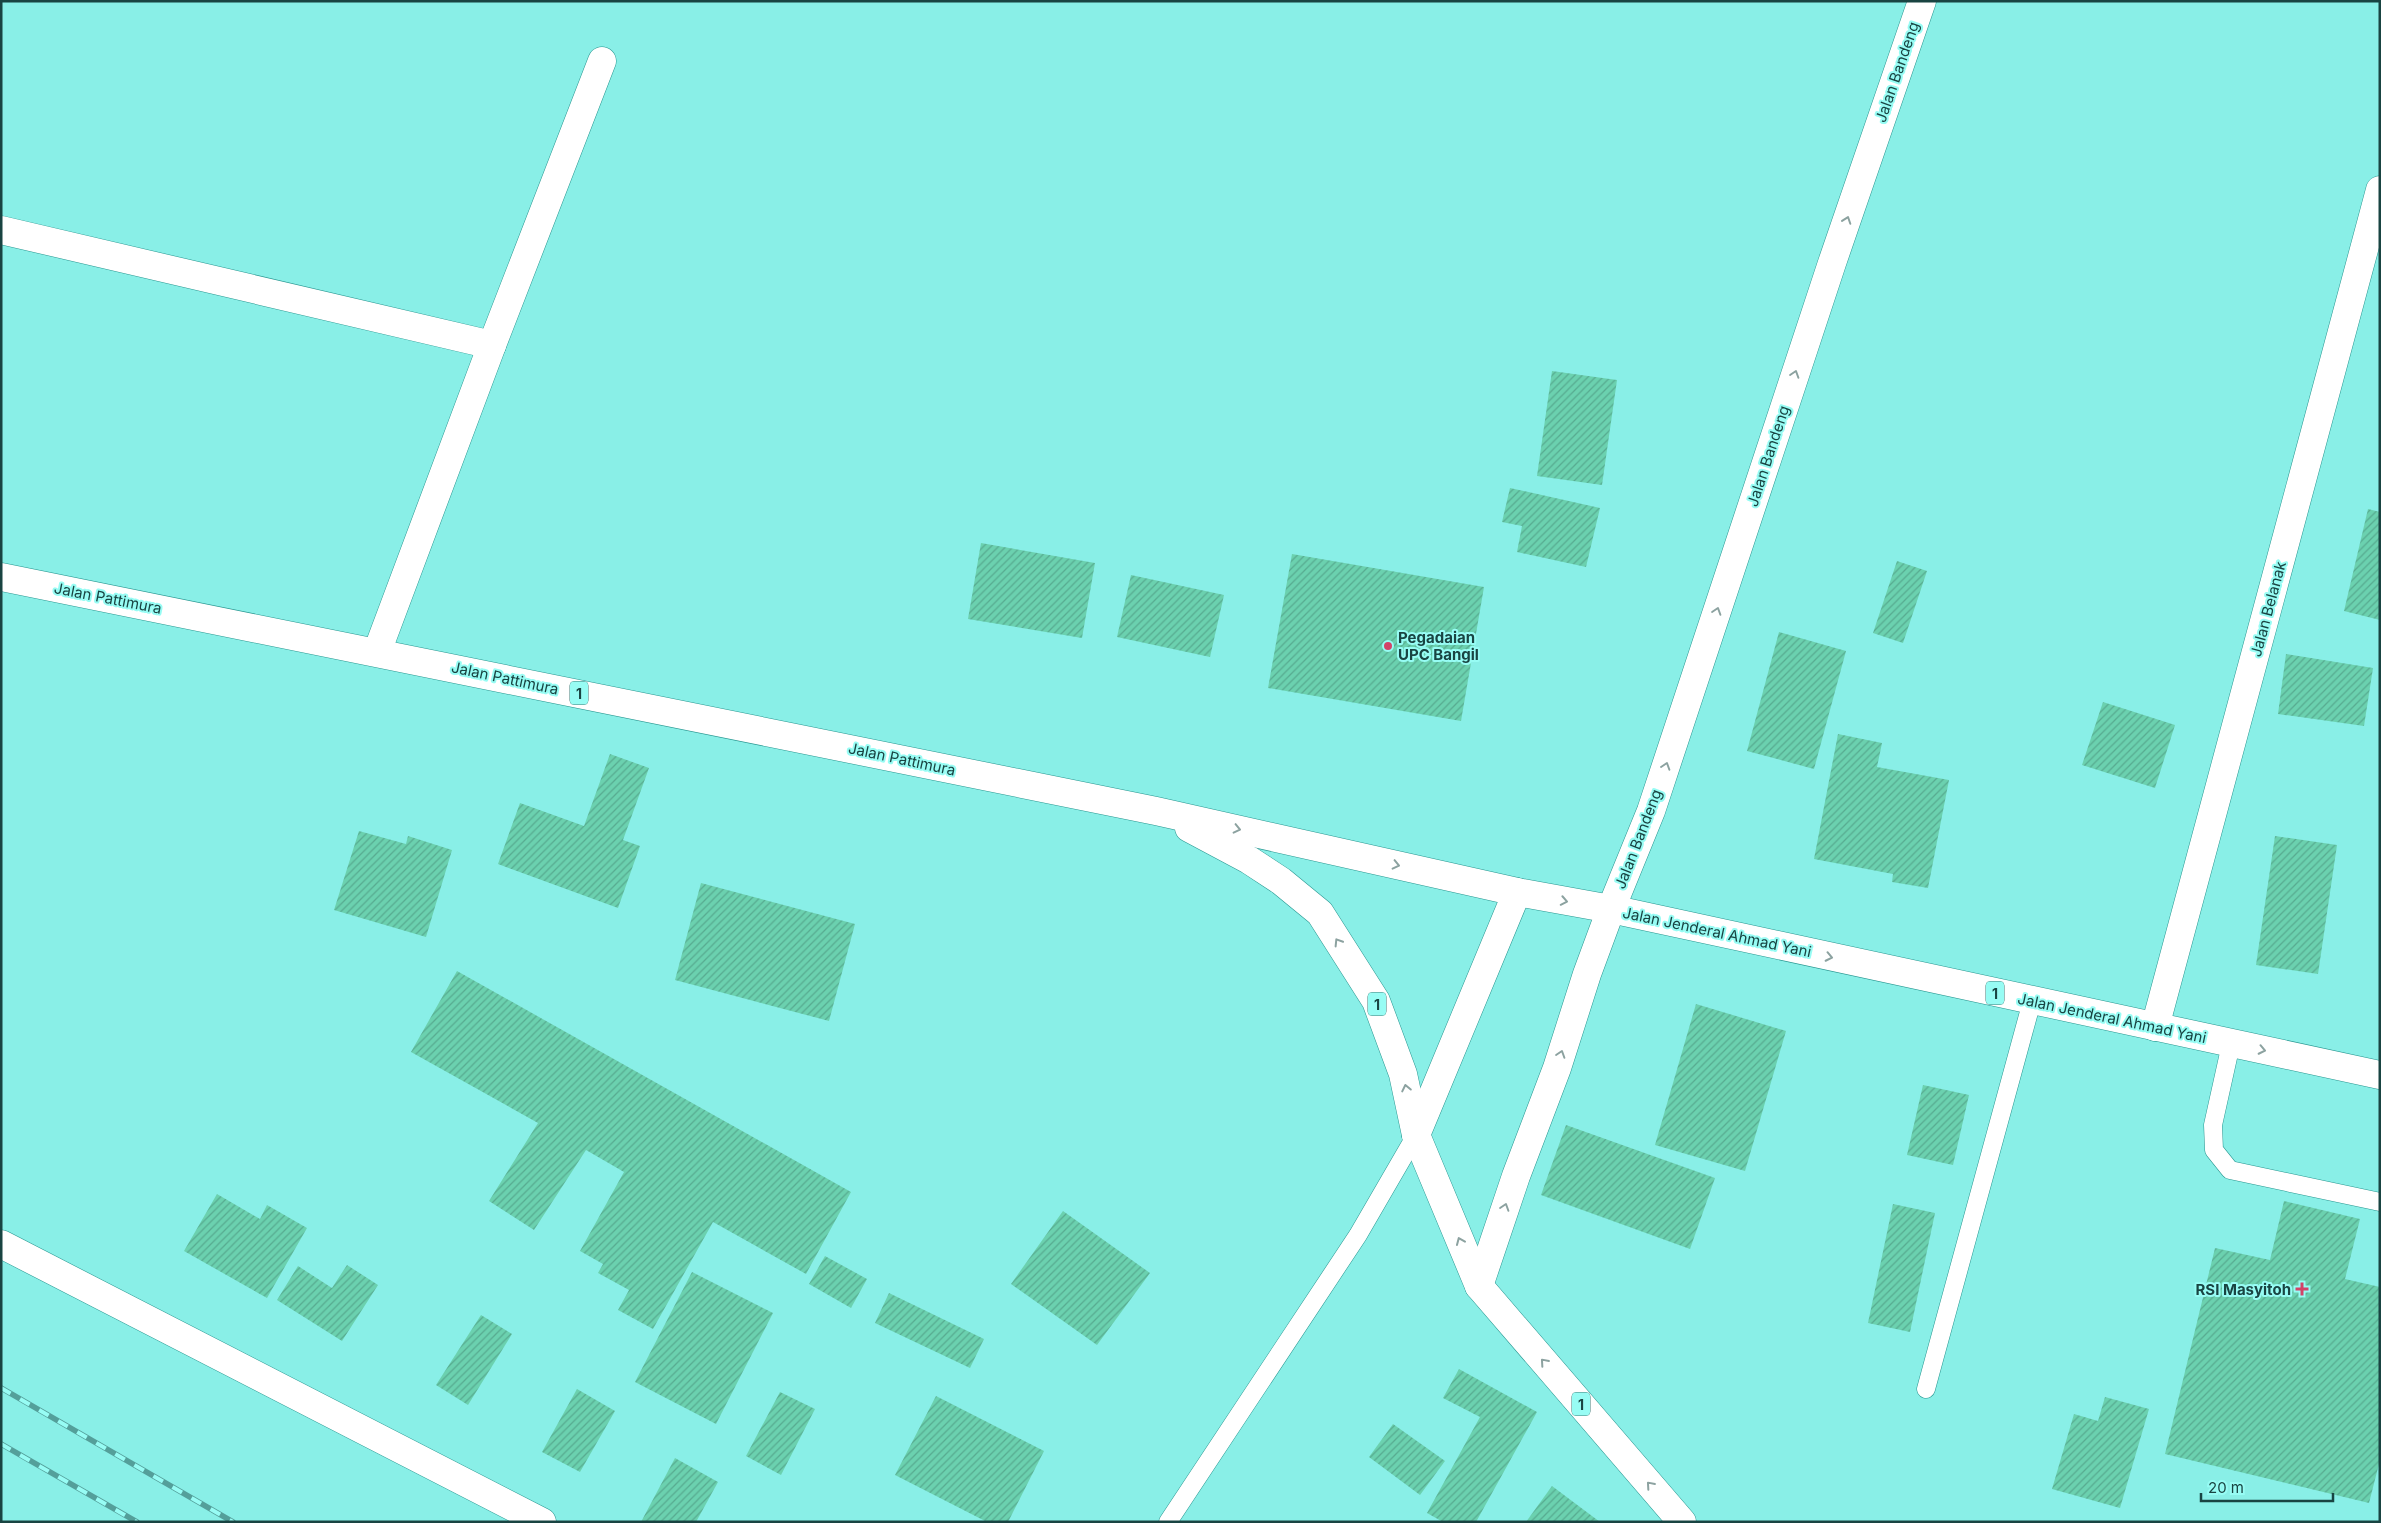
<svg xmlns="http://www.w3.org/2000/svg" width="2381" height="1523" font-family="Inter,sans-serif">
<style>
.building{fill:url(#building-hatch)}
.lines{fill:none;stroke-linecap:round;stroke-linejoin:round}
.service-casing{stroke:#279690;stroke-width:19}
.minor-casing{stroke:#279690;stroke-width:29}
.tertiary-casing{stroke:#279690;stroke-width:29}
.trunk-casing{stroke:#279690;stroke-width:29}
.service{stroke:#fff;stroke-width:18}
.minor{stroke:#fff;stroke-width:28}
.tertiary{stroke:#fff;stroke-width:28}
.trunk{stroke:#fff;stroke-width:28}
.rail-casing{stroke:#549f9a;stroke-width:5.5}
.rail{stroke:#97fcf4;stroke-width:4;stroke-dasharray:11;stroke-linecap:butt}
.oneway{stroke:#8ca2a0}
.poi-dot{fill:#d24368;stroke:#97fcf4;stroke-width:2}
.labels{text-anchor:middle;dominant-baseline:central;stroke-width:4;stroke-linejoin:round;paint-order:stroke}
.shield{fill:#97fcf4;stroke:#3f7b77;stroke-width:1}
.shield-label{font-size:14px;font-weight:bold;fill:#194442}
.street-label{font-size:15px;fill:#194442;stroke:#97fcf4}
.poi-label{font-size:15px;font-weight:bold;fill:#194442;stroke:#97fcf4;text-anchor:start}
</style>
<defs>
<pattern id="building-hatch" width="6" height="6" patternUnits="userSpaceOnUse" patternTransform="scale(1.25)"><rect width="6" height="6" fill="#6bd1af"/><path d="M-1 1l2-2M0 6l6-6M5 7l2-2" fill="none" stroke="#57ab90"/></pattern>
</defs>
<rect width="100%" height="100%" fill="#89efe7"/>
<g class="building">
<path d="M1552,371L1617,380L1602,485L1537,476Z"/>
<path d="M1510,488L1600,508L1586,567L1517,552L1522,526L1502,522Z"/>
<path d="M2368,509L2380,512V620L2344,611Z"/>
<path d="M981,543L1095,563L1082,638L968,619Z"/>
<path d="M1292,554L1484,587L1461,721L1268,688Z"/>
<path d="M1897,561L1927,571L1903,643L1873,633Z"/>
<path d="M1131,575L1224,595L1210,657L1117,637Z"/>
<path d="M1779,632L1846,651L1814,769L1747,751Z"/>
<path d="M2286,654L2373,668L2364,726L2278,714Z"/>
<path d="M2103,702L2175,725L2155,788L2082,765Z"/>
<path d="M1838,734L1882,743L1877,767L1949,780L1928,888L1892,882L1893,874L1814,859Z"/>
<path d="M610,754L649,768L623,840L640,846L618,908L498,864L520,803L584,826Z"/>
<path d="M359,831L406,844L408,836L452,850L426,937L334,910Z"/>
<path d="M2275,836L2337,845L2318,974L2256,965Z"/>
<path d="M701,883L855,924L829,1021L675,980Z"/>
<path d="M457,971L851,1192L806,1274L713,1222L653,1329L618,1310L629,1290L598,1273L603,1264L580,1251L624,1172L586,1150L534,1230L489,1201L538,1123L411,1052Z"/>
<path d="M1696,1004L1786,1031L1745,1171L1655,1145Z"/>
<path d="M1923,1085L1969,1095L1953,1165L1907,1155Z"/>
<path d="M1566,1125L1715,1178L1690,1249L1541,1195Z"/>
<path d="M217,1194L260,1219L267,1205L307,1228L267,1298L184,1251Z"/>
<path d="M2284,1201L2360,1219L2345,1279L2380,1287V1460L2369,1503L2165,1454L2215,1248L2270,1260Z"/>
<path d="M1893,1204L1935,1213L1910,1332L1868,1323Z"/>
<path d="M1063,1211L1150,1273L1097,1345L1011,1284Z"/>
<path d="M825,1256L867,1279L851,1308L809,1284Z"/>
<path d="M347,1265L378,1285L342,1341L277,1300L298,1266L332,1288Z"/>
<path d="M692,1272L773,1313L716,1424L635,1382Z"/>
<path d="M889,1293L984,1339L970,1368L875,1323Z"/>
<path d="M481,1315L512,1334L468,1405L436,1385Z"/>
<path d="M1459,1369L1537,1412L1476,1522H1443L1427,1513L1480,1417L1443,1398Z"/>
<path d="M577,1389L615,1411L580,1472L542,1452Z"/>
<path d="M780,1392L815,1409L781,1475L746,1456Z"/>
<path d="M936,1396L1044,1451L1008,1522H987L895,1475Z"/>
<path d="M2105,1397L2149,1409L2120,1508L2052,1489L2074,1414L2098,1421Z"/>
<path d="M1393,1424L1445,1461L1420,1495L1369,1457Z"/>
<path d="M675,1458L718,1482L696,1522H641Z"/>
<path d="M1552,1486L1600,1522H1526Z"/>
</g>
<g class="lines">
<g class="service-casing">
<g id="service">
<path d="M2231,1044L2213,1125L2214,1150L2230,1170L2380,1202"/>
<path d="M1926,1389L2032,1001"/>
<path d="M1168,1522L1358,1235L1416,1135"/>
</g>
</g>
<g class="minor-casing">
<g id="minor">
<path d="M1,230L492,345"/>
<path d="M377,652L492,345L602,61"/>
<path d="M2155,1027L2380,190"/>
<path d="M1416,1135L1517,892"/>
<path d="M1,1244L542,1522"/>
</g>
</g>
<g class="tertiary-casing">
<path id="tertiary" d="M1611,909L1651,811L1832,263L1922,1"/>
</g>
<g class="trunk-casing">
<g id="trunk">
<path d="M1,577L1156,811L1517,892L1611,909L2380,1075"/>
<path d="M1189,828L1249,860L1281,881L1320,913L1376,1001L1403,1074L1416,1135L1479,1286L1682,1522"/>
<path d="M1479,1286L1516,1176L1557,1068L1587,974L1611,909"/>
</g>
</g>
<use href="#service" class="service"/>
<use href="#minor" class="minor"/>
<use href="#tertiary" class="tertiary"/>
<use href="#trunk" class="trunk"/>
<g class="rail-casing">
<g id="rail">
<path d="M1,1388L233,1522"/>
<path d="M1,1444L137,1522"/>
</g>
</g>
<use href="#rail" class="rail"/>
</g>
<defs><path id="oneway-chevron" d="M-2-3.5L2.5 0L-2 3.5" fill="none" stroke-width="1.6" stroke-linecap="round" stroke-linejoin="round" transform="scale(1.25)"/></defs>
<g class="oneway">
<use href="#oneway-chevron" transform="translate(1847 220) rotate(-71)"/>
<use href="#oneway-chevron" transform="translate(1795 374) rotate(-72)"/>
<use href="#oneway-chevron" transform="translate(1717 611) rotate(-72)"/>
<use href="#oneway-chevron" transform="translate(1666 766) rotate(-72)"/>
<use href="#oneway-chevron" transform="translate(1237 829) rotate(13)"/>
<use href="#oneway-chevron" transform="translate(1396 865) rotate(13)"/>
<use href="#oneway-chevron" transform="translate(1564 901) rotate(11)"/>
<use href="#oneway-chevron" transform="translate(1338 942) rotate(-122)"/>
<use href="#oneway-chevron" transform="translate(1829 957) rotate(12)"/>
<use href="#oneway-chevron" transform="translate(2262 1050) rotate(12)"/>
<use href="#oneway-chevron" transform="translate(1561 1054) rotate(-72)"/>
<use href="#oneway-chevron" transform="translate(1406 1088) rotate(-102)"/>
<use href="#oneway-chevron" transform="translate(1505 1207) rotate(-72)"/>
<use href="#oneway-chevron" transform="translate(1460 1241) rotate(-113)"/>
<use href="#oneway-chevron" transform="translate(1544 1362) rotate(-131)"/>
<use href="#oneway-chevron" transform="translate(1650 1485) rotate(-131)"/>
</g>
<g class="poi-dot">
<circle cx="1388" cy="646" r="5"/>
<path d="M2299.5 1281.5h5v5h5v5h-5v5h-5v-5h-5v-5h5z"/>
</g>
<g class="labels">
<g class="shield">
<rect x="570" y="681.5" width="18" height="23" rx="4"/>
<rect x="1986" y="981.5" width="18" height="23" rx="4"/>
<rect x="1368" y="992.5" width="18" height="23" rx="4"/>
<rect x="1572" y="1392.5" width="18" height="23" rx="4"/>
</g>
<g class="shield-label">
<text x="579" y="693">1</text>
<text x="1995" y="993">1</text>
<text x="1377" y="1004">1</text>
<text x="1581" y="1404">1</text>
</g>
<g class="street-label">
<text transform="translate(1897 72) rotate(-71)">Jalan Bandeng</text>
<text transform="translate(1768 456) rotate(-72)">Jalan Bandeng</text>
<text transform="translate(108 598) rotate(11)">Jalan Pattimura</text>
<text transform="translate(2268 609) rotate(-75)">Jalan Belanak</text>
<text transform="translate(505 678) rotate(12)">Jalan Pattimura</text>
<text transform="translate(902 759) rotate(12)">Jalan Pattimura</text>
<text transform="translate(1638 839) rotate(-69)">Jalan Bandeng</text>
<text transform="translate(1717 932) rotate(12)">Jalan Jenderal Ahmad Yani</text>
<text transform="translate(2112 1018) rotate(12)">Jalan Jenderal Ahmad Yani</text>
</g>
<g class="poi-label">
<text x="1398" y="637">Pegadaian<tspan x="1398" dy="17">UPC Bangil</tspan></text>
<text x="2291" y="1289" text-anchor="end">RSI Masyitoh</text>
</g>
</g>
<rect width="2381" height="1523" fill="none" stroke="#194442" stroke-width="5"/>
<path d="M2201 1493v8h132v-8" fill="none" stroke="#194442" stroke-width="2.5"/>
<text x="2208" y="1493" font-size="15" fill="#194442" stroke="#97fcf4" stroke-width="4" paint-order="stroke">20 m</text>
</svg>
